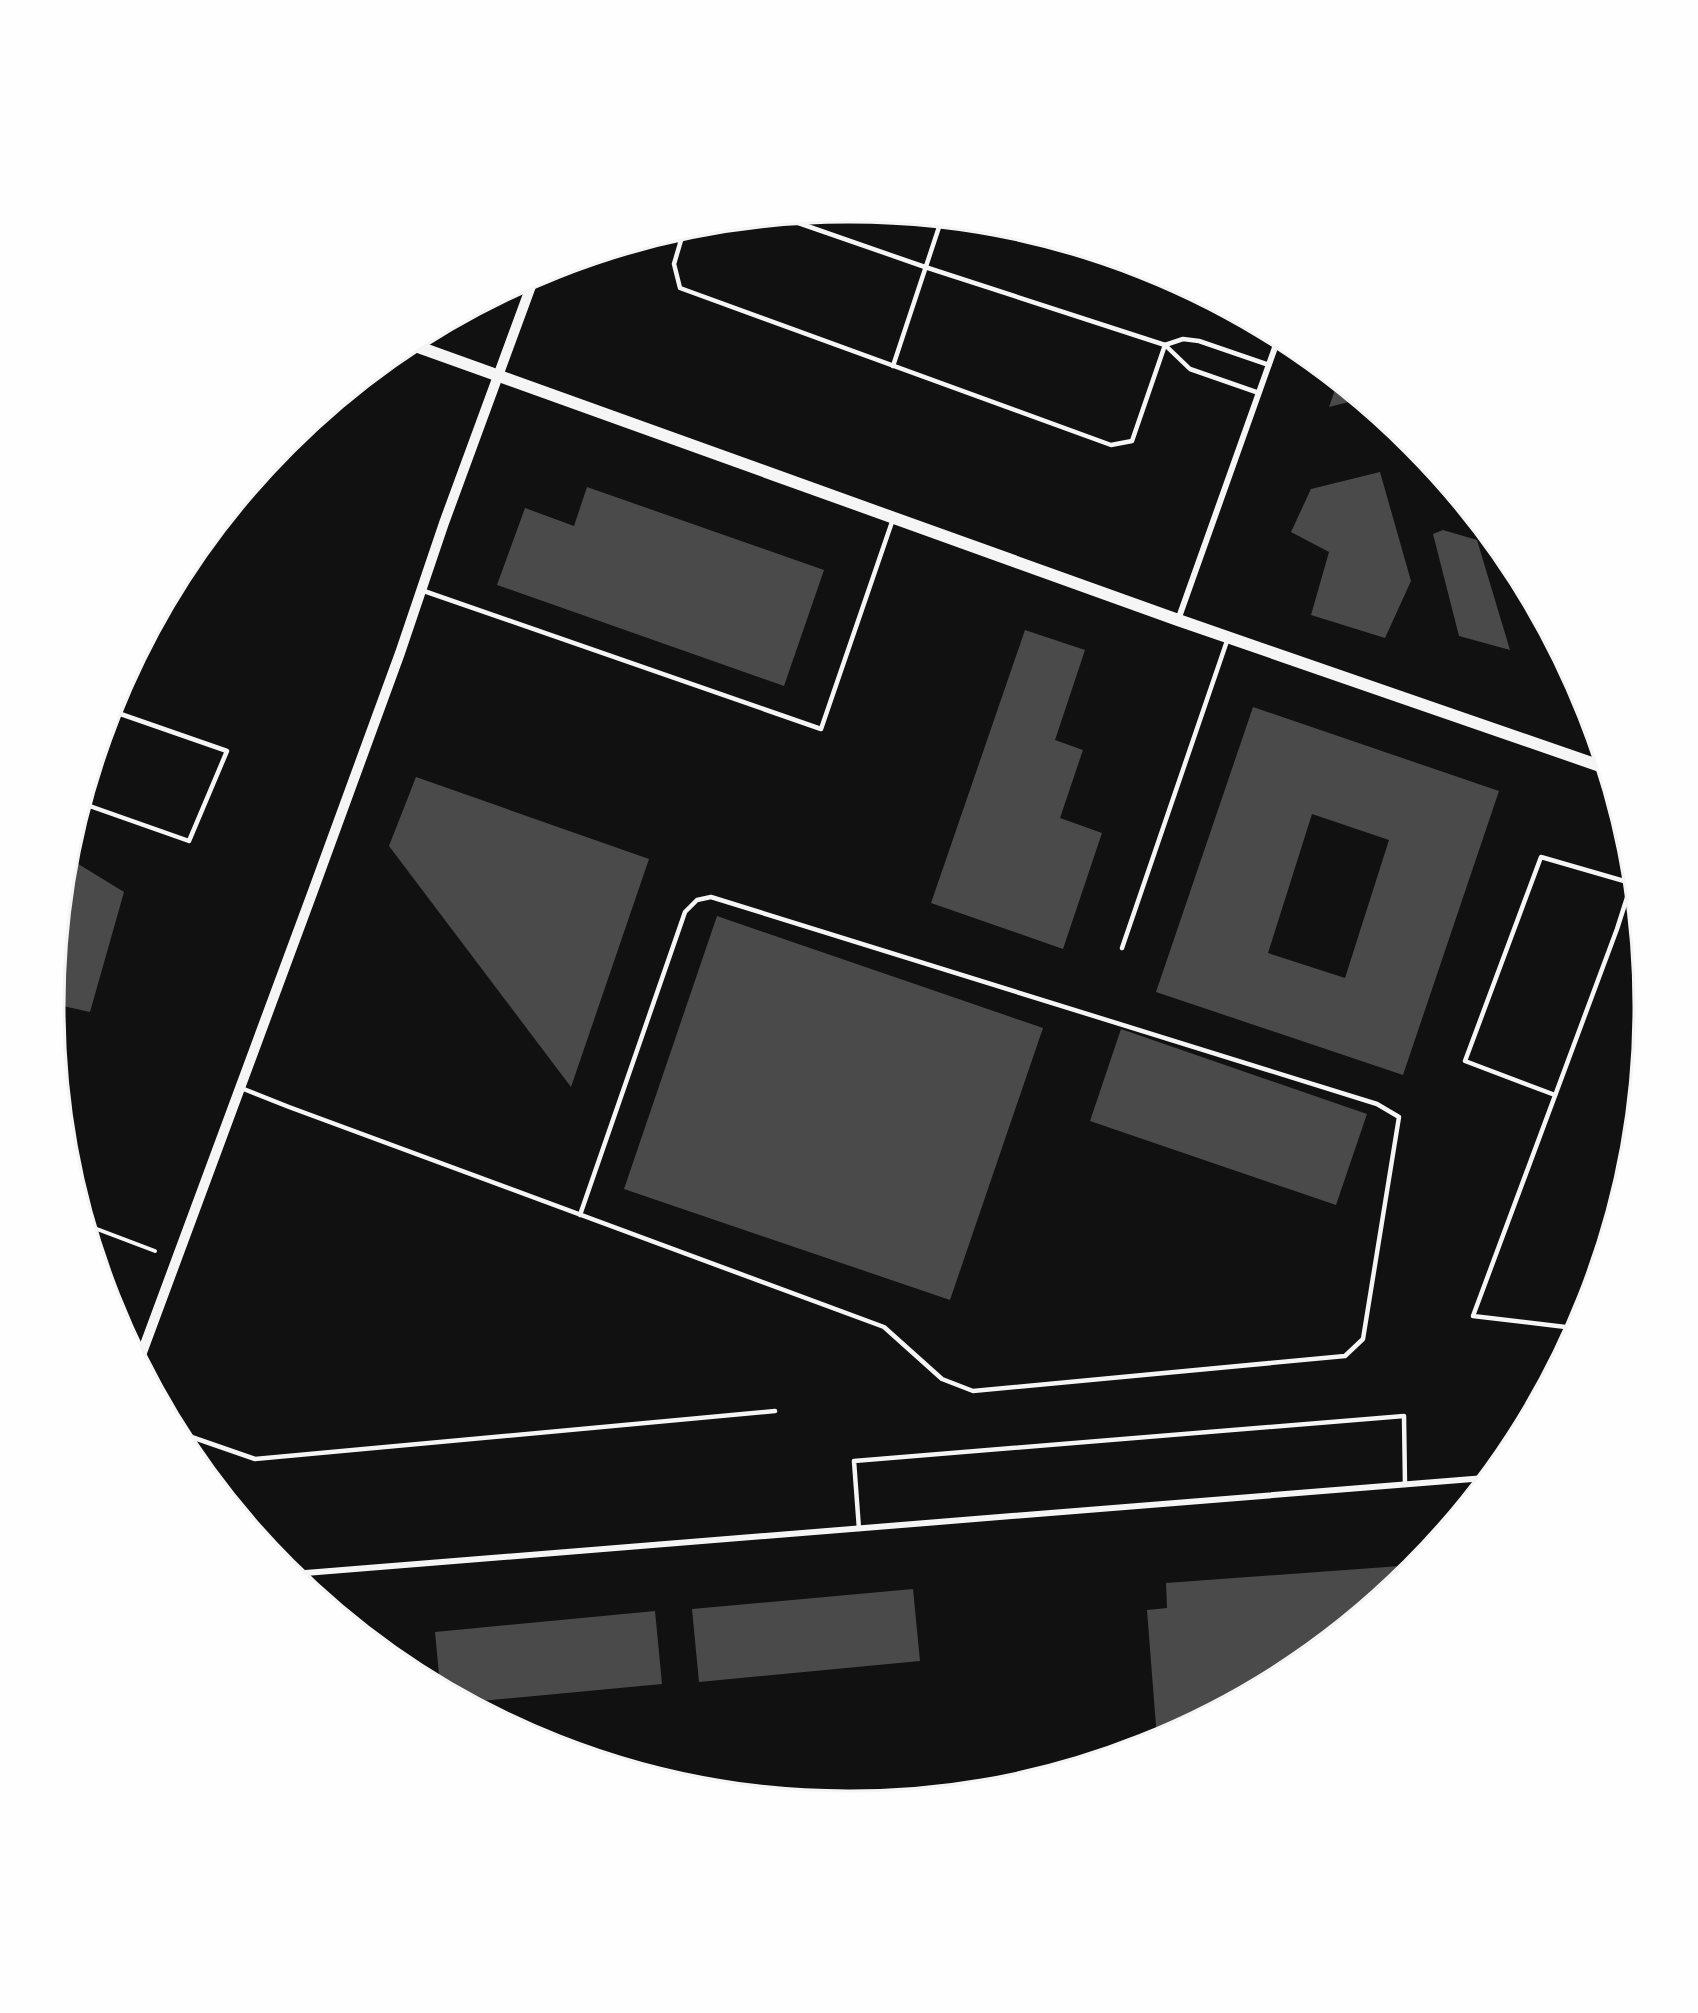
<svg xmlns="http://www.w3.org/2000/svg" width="1698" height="2013" font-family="Quicksand,sans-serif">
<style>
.building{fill:#4a4a4a;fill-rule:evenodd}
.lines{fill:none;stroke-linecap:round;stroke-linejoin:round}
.path{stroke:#f5f5f5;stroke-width:4}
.service{stroke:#f5f5f5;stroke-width:4.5}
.minor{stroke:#f5f5f5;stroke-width:6}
.tertiary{stroke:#f5f5f5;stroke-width:10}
.secondary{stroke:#f5f5f5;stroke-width:12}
.rim{fill:none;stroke:#f5f5f5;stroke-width:3}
</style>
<rect width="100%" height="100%" fill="#111"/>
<g class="building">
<path d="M1337,384L1357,400L1329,407Z"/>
<path d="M1380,472L1411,581L1385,638L1311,615L1329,552L1291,532L1311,489Z"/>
<path d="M587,487L824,570L784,686L497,585L525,508L574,526Z"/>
<path d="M1443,530L1477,540L1510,650L1459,636L1433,534Z"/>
<path d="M1025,630L1085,650L1055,740L1083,750L1060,818L1102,833L1063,949L931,903Z"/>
<path d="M1253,707L1499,791L1403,1075L1156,992ZM1312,814L1389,840L1345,978L1268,953Z"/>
<path d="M416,777L649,859L571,1087L389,846Z"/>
<path d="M72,841L77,843L75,862L124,892L90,1012L54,1004L69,851Z"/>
<path d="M717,916L1043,1028L950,1300L624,1189Z"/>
<path d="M1121,1029L1367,1114L1336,1205L1090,1121Z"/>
<path d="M1414,1565L1290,1668L1157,1739L1147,1610L1167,1608L1166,1583Z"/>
<path d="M913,1589L920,1661L699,1682L692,1609Z"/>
<path d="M655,1611L662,1684L471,1702L440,1685L435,1632Z"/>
</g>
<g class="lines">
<path class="path" d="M89,1226L155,1251"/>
<g class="service">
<path d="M784,218L925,267L1165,345L1190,369L1259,393"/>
<path d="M684,230L674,264L680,288L1111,445L1132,441L1165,345"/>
<path d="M1165,345L1183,339L1199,341L1269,365"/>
<path d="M893,366L941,221"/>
<path d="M421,590L821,729L893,519"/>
<path d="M84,804L189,841L227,751L112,711"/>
<path d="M1122,948L1228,638"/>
<path d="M241,1088L289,1107L884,1327L942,1379L973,1391L1345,1356L1363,1339L1399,1117L1377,1104L711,897L697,900L685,912L580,1215"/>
<path d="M1555,1095L1465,1061L1541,857L1631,883"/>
<path d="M1574,1328L1473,1316L1617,929L1632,882"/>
<path d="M180,1433L255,1459L775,1411"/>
<path d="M859,1529L854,1461L1404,1416L1405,1485"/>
</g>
<g class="minor">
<path d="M1178,620L1278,339"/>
<path d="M293,1574L1485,1478"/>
</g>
<path class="tertiary" d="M140,1358L313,891L400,653L444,523L534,278"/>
<path class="secondary" d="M410,344L1178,620L1603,767"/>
</g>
<path d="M0 0H1698V2013H0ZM848 222H850A784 784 0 0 1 1634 1006V1007A784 784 0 0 1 850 1791H848A784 784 0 0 1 64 1007V1006A784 784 0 0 1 848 222Z" fill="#fefefe" fill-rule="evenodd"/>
<path class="rim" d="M848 222H850A784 784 0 0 1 1634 1006V1007A784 784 0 0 1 850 1791H848A784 784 0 0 1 64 1007V1006A784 784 0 0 1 848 222Z"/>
</svg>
